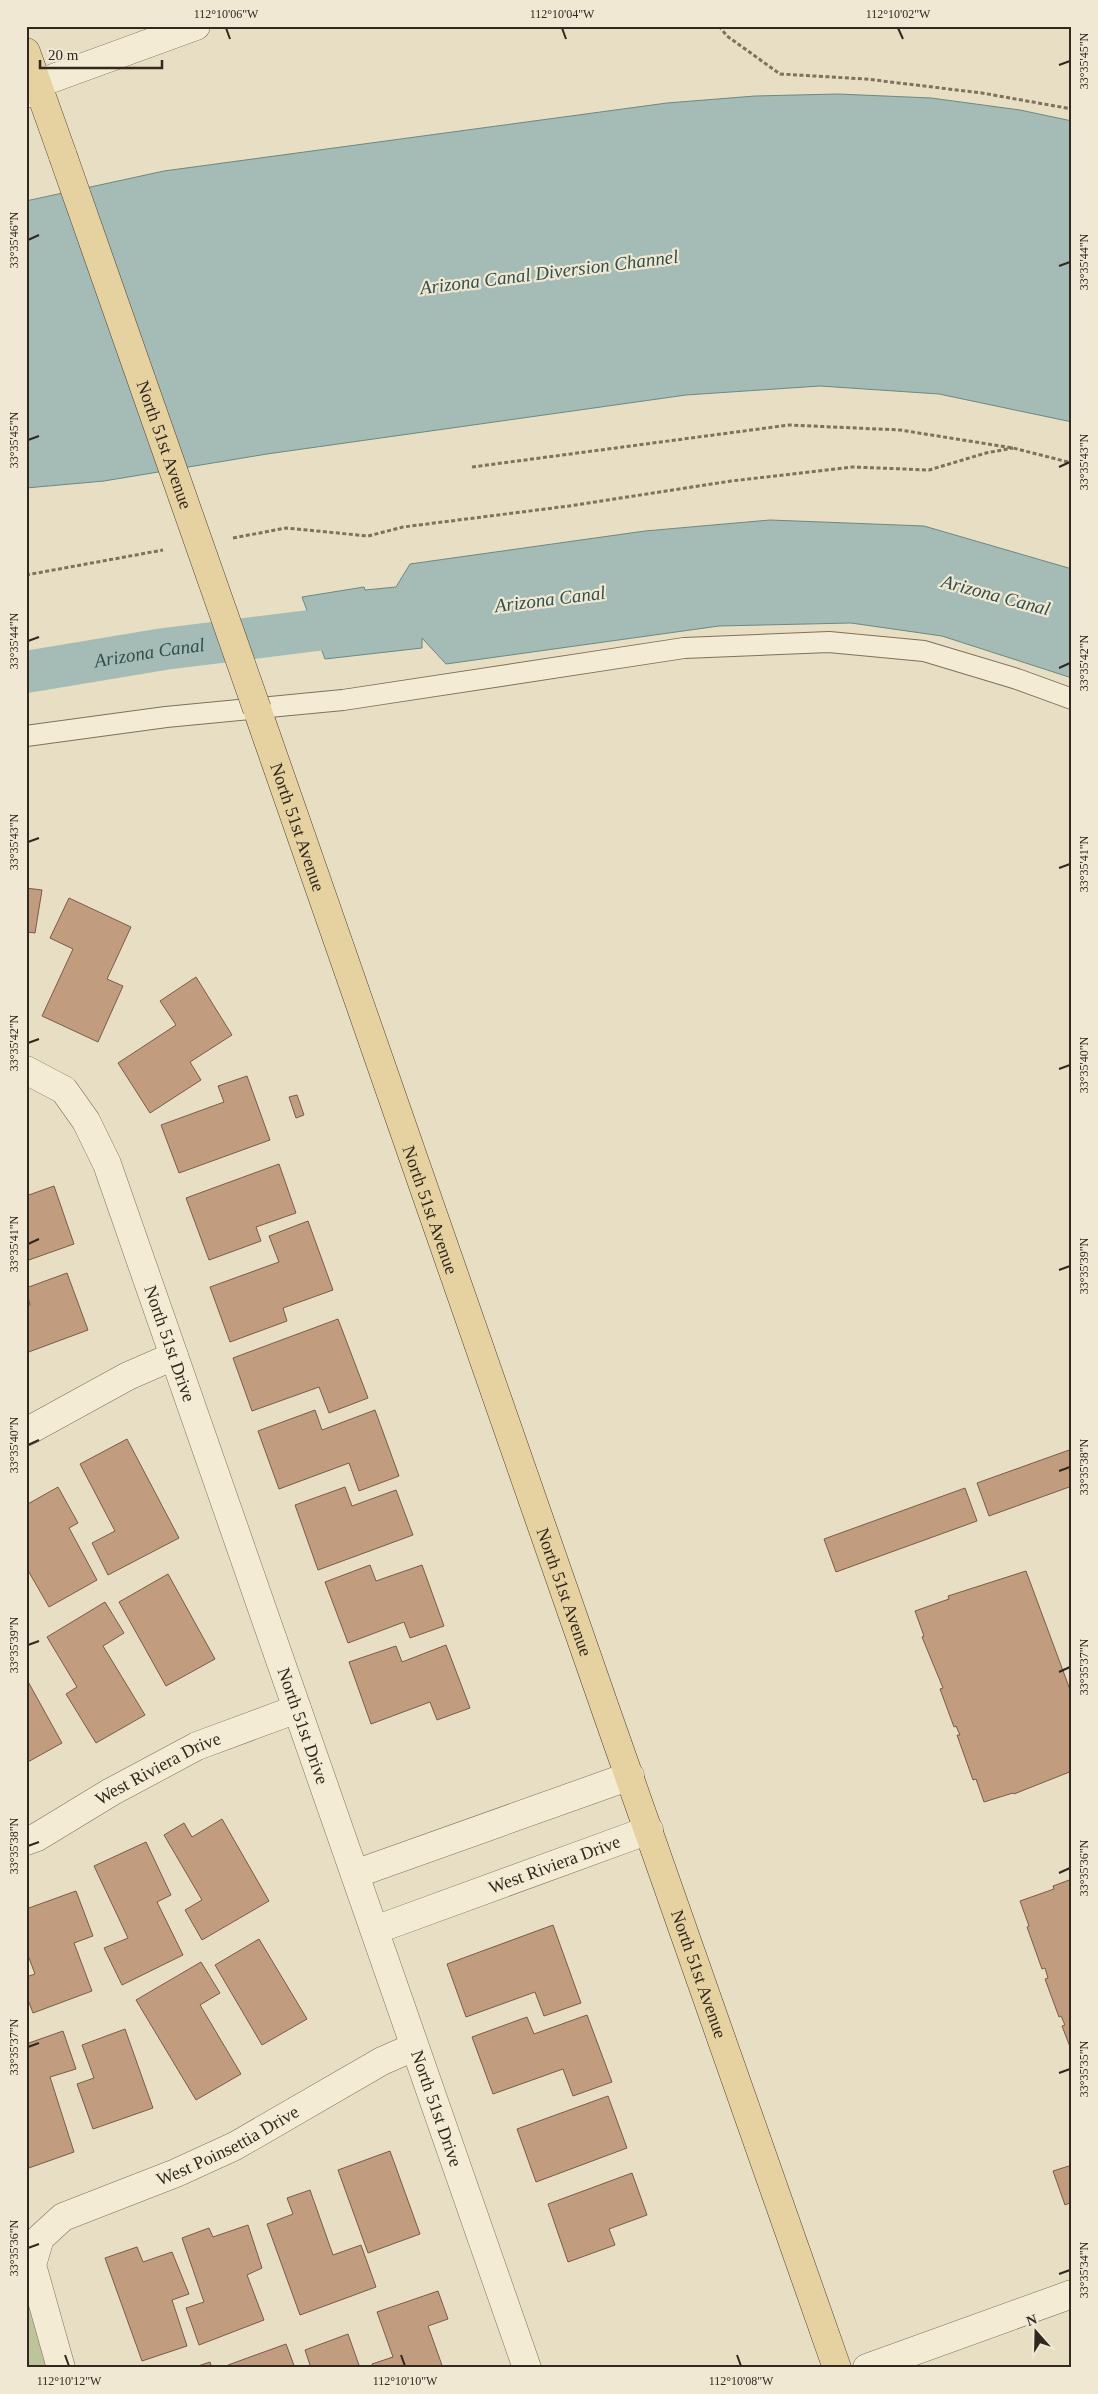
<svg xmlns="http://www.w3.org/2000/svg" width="1098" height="2394" font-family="'Times New Roman',serif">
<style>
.green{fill:#bec499}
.water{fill:#a5bbb5;stroke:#6d8882}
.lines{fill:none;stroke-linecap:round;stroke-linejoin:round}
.canal{stroke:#a5bbb5;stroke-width:42}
.building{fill:#c19c7e;stroke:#7b5c46}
.lane-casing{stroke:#80705c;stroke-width:22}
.street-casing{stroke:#80705c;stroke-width:29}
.secondary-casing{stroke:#615140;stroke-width:29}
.primary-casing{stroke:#4e3f30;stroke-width:29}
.path{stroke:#80705c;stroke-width:3;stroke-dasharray:4 2.5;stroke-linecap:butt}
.lane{stroke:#f4ebd5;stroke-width:20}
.street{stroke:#f4ebd5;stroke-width:28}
.secondary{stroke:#f4ebd5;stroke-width:28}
.primary{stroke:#e6d2a0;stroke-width:28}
.primary-bridge-casing{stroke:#4e3f30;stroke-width:29;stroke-linecap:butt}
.primary-bridge{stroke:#e6d2a0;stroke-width:28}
.ticks{fill:none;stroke:#31281f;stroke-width:2}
.labels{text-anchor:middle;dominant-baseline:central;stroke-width:4.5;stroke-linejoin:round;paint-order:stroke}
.street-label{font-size:18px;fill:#31281f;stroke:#f0e8d2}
.water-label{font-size:19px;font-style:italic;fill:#304f4e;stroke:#f0e8d2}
.neatline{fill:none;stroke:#31281f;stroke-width:2}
.ticks-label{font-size:12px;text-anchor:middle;fill:#31281f}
</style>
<rect width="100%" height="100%" fill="#e7dec4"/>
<path class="green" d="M26,2263L61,2368H26Z"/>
<g class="water">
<path d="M838,94L931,98L1020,110L1072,121V422L939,394L820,386L686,395L267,454L104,481L26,488V201L164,171L667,103L755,96Z"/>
<path d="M770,520L924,526L1072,569V678L942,636L851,623L719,626L446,664L422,638V648L325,659L302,597L364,587L365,590L396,587L410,564L645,531Z"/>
</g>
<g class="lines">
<path class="canal" id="s1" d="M26,672L164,649L373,623"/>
</g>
<g class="building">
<path d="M26,888L42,890L35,933L26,932Z"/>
<path d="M69,898L131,927L107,979L123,986L98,1042L42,1016L73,949L50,938Z"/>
<path d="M196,977L232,1035L190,1062L201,1080L150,1113L118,1063L176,1025L160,1001Z"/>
<path d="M247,1076L270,1140L179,1173L161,1125L224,1102L218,1086Z"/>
<path d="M297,1095L304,1115L296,1118L289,1097Z"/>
<path d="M279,1164L296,1213L256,1227L261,1241L209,1260L186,1198Z"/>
<path d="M54,1186L74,1244L26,1261V1196Z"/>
<path d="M308,1221L333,1290L283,1308L287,1321L230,1342L210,1287L279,1262L269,1236Z"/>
<path d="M67,1273L88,1330L26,1353V1306L30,1305L26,1288Z"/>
<path d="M338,1319L368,1398L329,1413L319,1387L252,1411L233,1358Z"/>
<path d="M315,1410L322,1430L375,1410L399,1476L359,1491L349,1463L279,1489L258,1431Z"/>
<path d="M127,1439L179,1538L108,1575L92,1543L115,1531L80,1464Z"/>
<path d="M1072,1449V1486L989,1516L977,1483Z"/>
<path d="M58,1487L78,1523L69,1528L97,1580L49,1607L26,1567V1505Z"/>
<path d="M345,1487L352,1506L396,1490L413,1535L318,1570L295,1505Z"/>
<path d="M965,1488L977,1521L836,1572L824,1539Z"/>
<path d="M370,1565L376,1581L422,1565L444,1626L410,1638L404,1622L348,1643L325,1582Z"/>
<path d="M1026,1571L1072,1695V1771L1014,1794L1013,1793L984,1802L976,1779L973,1780L957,1735H960L956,1726L954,1727L940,1689L943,1688L922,1637L924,1636L915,1611L949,1599L948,1596Z"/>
<path d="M168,1574L215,1659L166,1686L119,1602Z"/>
<path d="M105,1602L124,1633L103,1646L145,1715L96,1743L66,1694L77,1687L47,1637Z"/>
<path d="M446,1645L470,1708L437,1720L430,1702L371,1724L349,1662L396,1646L402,1662Z"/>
<path d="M26,1678L62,1743L26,1763Z"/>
<path d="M222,1819L269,1901L202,1940L185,1910L202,1900L164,1835L184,1823L192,1837Z"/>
<path d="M146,1842L171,1895L157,1902L183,1955L122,1985L104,1948L128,1938L94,1866Z"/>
<path d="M1072,1879V2052L1062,2026L1065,2025L1061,2016L1059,2017L1045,1979L1048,1978L1045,1968L1042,1969L1027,1927L1029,1926L1020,1901L1054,1889L1053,1886Z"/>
<path d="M76,1891L93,1936L74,1943L92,1991L33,2013L26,1995V1977L35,1974L26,1950V1909Z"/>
<path d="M553,1925L581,2003L544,2016L535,1992L466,2017L447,1964Z"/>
<path d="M259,1939L307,2019L262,2045L215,1965Z"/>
<path d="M201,1962L220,1993L200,2005L241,2074L196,2100L136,2000Z"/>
<path d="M587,2015L612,2082L573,2096L563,2069L493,2094L472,2037L527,2017L534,2034Z"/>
<path d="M125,2029L153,2108L93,2129L77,2084L94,2078L82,2045Z"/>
<path d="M63,2031L76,2069L50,2077L74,2152L26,2169V2044Z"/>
<path d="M608,2096L627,2148L536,2182L517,2129Z"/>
<path d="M390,2151L420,2234L368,2253L338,2170Z"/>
<path d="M1072,2165V2202L1065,2205L1053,2171Z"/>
<path d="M632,2173L647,2215L609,2229L615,2245L568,2262L548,2204Z"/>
<path d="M310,2190L333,2255L361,2245L376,2287L300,2315L267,2224L293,2214L287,2198Z"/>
<path d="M248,2225L262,2268L247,2275L264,2320L199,2345L186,2308L204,2302L182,2238L209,2228L213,2237Z"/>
<path d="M137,2247L143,2262L172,2252L189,2294L172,2300L187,2346L142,2361L105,2258Z"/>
<path d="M438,2291L448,2319L428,2326L443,2368H373L372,2364L393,2357L377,2312Z"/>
<path d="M348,2334L360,2368H311L305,2350Z"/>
<path d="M286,2344L295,2368H229L228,2365Z"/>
<path d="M210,2362L212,2368H192Z"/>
</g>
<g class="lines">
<g class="lane-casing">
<path id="lane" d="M26,736L166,717L343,700L684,648L829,642L924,651L1017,679L1072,699"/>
</g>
<g class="street-casing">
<g id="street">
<path id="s2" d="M26,1070L64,1090L86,1121L107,1164L527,2368"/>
<path d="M26,1432L128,1376L174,1356"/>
<path id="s3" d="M26,1841L37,1837L111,1792L197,1746L297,1709"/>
<path d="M355,1874L630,1776"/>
<path id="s4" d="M375,1930L649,1830"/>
<path id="s5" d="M61,2368L32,2265L40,2238L63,2217L176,2173L235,2146L382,2061L414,2047"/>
<path d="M867,2368L1072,2294"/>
</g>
</g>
<g class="secondary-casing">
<path id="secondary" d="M26,94L37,84L196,26"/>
</g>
<g class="primary-casing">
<g id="primary">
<path d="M26,52L63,156"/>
<path id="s6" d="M257,709C446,1263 644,1815 837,2368"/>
</g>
</g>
<g class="path">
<path d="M719,26L727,36L780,74L866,79L982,93L1072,109"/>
<path d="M472,467L789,425L900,430L1013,448L1072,463"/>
<path d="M233,538L286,528L368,536L403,527L569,506L731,481L852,467L929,470L986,453L1013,448"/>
<path d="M26,575L163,550"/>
</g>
<use href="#lane" class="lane"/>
<use href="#street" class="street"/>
<use href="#secondary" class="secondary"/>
<use href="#primary" class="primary"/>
<g class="primary-bridge-casing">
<g id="primary-bridge">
<path id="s7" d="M63,156L257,709"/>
</g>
</g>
<use href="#primary-bridge" class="primary-bridge"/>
</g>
<path class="ticks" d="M226,28L230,39M562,28L566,39M898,28L903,39M1059,65L1070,61M28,240L39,235M1059,266L1070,262M28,440L39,436M1059,467L1070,462M28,641L39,637M1059,668L1070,663M28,842L39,838M1059,868L1070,864M28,1043L39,1039M1059,1069L1070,1065M28,1244L39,1239M1059,1270L1070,1266M28,1445L39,1440M1059,1471L1070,1467M28,1645L39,1641M1059,1672L1070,1667M28,1846L39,1842M1059,1873L1070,1868M28,2047L39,2043M1059,2073L1070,2069M28,2248L39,2244M1059,2274L1070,2270M65,2355L69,2366M401,2355L405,2366M737,2355L741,2366"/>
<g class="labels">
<g class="street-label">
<text stroke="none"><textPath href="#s7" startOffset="306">North 51st Avenue</textPath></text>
<text stroke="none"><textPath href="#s6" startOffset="125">North 51st Avenue</textPath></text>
<text stroke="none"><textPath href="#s6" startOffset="530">North 51st Avenue</textPath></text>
<text stroke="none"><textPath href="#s2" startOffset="319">North 51st Drive</textPath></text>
<text stroke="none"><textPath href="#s6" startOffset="935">North 51st Avenue</textPath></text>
<text stroke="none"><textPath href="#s2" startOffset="724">North 51st Drive</textPath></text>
<text stroke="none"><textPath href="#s3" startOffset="151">West Riviera Drive</textPath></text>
<text stroke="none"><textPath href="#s4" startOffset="191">West Riviera Drive</textPath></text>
<text stroke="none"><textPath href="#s6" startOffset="1340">North 51st Avenue</textPath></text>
<text stroke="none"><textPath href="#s2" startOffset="1129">North 51st Drive</textPath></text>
<text stroke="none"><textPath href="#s5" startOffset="346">West Poinsettia Drive</textPath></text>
</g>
<g class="water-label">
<text transform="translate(549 272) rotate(-7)">Arizona Canal Diversion Channel</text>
<text transform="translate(996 595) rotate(15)">Arizona Canal</text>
<text transform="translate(550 599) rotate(-7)">Arizona Canal</text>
<text stroke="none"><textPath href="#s1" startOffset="125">Arizona Canal</textPath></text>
</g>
</g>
<rect width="1098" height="2394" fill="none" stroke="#f0e8d2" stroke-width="55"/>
<g transform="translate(1036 2332) rotate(340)" stroke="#f0e8d2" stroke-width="4" paint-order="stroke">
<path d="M0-4L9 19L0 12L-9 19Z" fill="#31281f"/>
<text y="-8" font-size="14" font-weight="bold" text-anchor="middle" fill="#31281f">N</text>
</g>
<path d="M40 60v8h122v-8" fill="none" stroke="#31281f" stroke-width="2.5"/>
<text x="48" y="60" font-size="15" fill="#31281f" stroke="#f0e8d2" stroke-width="4" paint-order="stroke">20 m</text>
<rect x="28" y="28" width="1042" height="2338" class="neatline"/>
<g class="ticks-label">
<text x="226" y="18">112°10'06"W</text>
<text x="562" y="18">112°10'04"W</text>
<text x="898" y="18">112°10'02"W</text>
<text transform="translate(1084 61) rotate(-90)" y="4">33°35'45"N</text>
<text transform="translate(14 240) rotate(-90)" y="4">33°35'46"N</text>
<text transform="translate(1084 262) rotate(-90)" y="4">33°35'44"N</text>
<text transform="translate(14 440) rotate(-90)" y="4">33°35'45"N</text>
<text transform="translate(1084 462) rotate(-90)" y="4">33°35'43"N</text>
<text transform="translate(14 641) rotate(-90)" y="4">33°35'44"N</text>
<text transform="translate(1084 663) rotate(-90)" y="4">33°35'42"N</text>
<text transform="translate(14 842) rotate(-90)" y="4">33°35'43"N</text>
<text transform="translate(1084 864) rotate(-90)" y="4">33°35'41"N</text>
<text transform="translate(14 1043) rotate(-90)" y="4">33°35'42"N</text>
<text transform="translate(1084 1065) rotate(-90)" y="4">33°35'40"N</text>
<text transform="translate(14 1244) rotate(-90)" y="4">33°35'41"N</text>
<text transform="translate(1084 1266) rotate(-90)" y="4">33°35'39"N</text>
<text transform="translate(14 1445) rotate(-90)" y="4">33°35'40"N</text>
<text transform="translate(1084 1467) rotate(-90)" y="4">33°35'38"N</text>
<text transform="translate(14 1645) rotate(-90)" y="4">33°35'39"N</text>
<text transform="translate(1084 1667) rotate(-90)" y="4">33°35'37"N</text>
<text transform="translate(14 1846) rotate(-90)" y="4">33°35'38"N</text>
<text transform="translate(1084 1868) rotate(-90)" y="4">33°35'36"N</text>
<text transform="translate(14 2047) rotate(-90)" y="4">33°35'37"N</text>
<text transform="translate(1084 2069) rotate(-90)" y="4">33°35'35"N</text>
<text transform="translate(14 2248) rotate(-90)" y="4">33°35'36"N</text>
<text transform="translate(1084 2270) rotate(-90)" y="4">33°35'34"N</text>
<text x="69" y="2385">112°10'12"W</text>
<text x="405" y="2385">112°10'10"W</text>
<text x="741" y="2385">112°10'08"W</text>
</g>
</svg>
